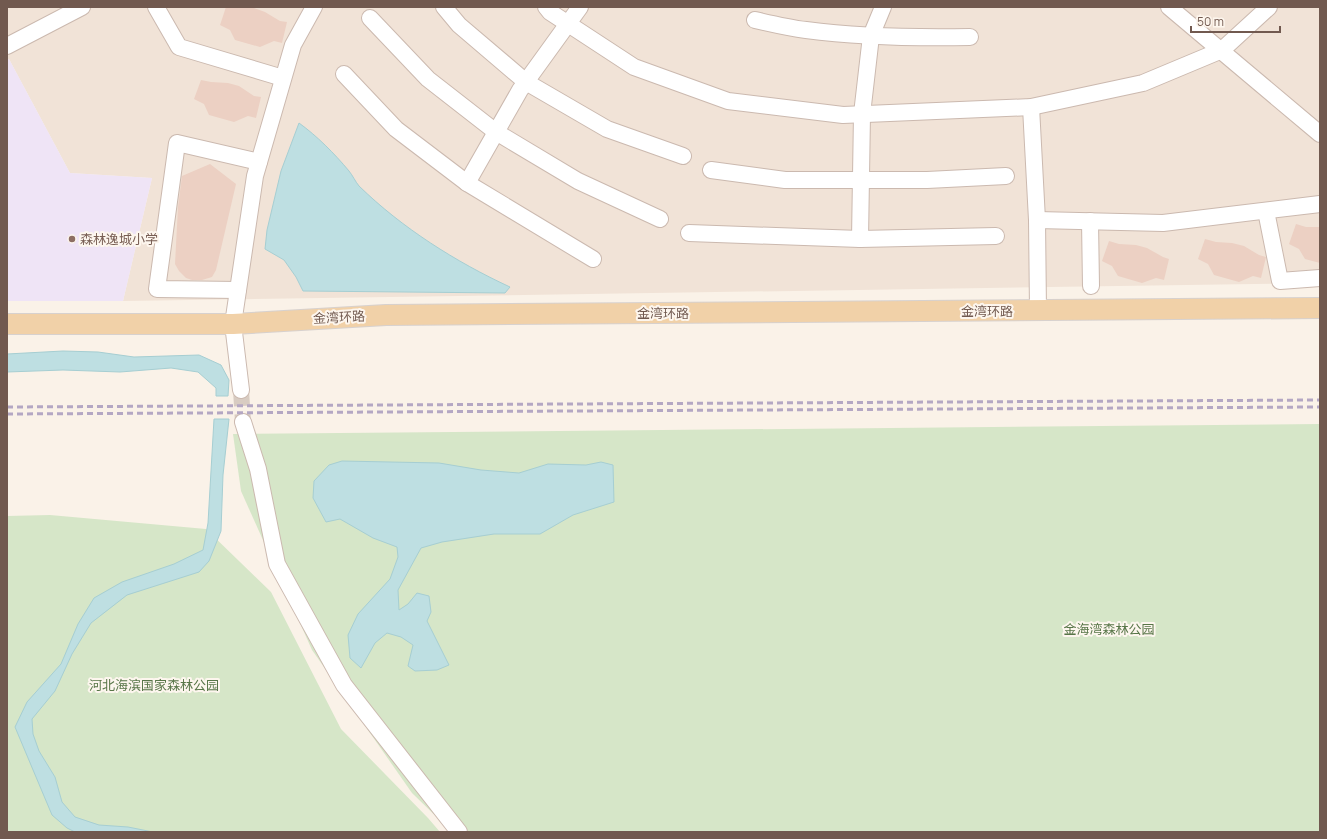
<svg xmlns="http://www.w3.org/2000/svg" width="1327" height="839" font-family="Manrope,'Noto Sans SC',sans-serif">
<style>
.residential{fill:#f1e3d7}
.education{fill:#efe4f6}
.green{fill:#d6e6c8}
.water{fill:#bedfe2;stroke:#a6ced2}
.building{fill:#ecd0c3}
.lines{fill:none;stroke-linecap:round;stroke-linejoin:round}
.minor-tunnel{stroke:#d8ccc2;stroke-width:16;stroke-dasharray:16 8;stroke-linecap:butt}
.minor-casing{stroke:#cbb9af;stroke-width:18}
.major-casing{stroke:#d7d1ce;stroke-width:22}
.minor{stroke:#fff;stroke-width:16}
.major{stroke:#f1d1a8;stroke-width:20}
.rail{stroke:#b4a7c3;stroke-width:3;stroke-dasharray:6 4;stroke-linecap:butt}
.education-dot{fill:#8d6e63;stroke:#fdf6ee;stroke-width:1.5}
.labels{text-anchor:middle;dominant-baseline:central;stroke-width:4;stroke-linejoin:round;paint-order:stroke}
.education-label{font-size:13px;fill:#785e54;stroke:#fdf6ee;text-anchor:start}
.street-label{font-size:13px;fill:#71594f;stroke:#fdf6ee}
.park-label{font-size:13px;fill:#587648;stroke:#fdf6ee}
</style>
<rect width="100%" height="100%" fill="#faf2e8"/>
<path class="residential" d="M7,7H1320V283L123,301L152,178L70,173L9,59L7,60Z"/>
<path class="education" d="M9,59L70,173L152,178L123,301H7V60Z"/>
<g class="green">
<path d="M1320,424V832H452L412,793L312,650L241,491L233,434Z"/>
<path d="M50,515L206,529L271,592L341,729L428,818L440,832H7V516Z"/>
</g>
<g class="water">
<path d="M299,123C317,136 334,153 349,171C353,176 355,181 359,186C402,228 456,262 510,287L505,293L303,291L296,277L284,260L265,249L267,230L281,171Z"/>
<path d="M63,351L98,352L134,357L199,355L221,365L229,380L228,396H216V388L198,372L171,368L120,372L63,370L7,372V354Z"/>
<path d="M214,419H229L223,475L221,531L209,561L199,572L127,595L91,623L72,654L55,691L32,719L33,734L39,751L55,777L62,802L75,817L99,825L128,827L153,832H75L67,828L52,815L15,727L27,702L61,664L78,624L94,598L122,582L174,564L203,550L208,523Z"/>
<path d="M342,461L439,463L481,470L519,473L548,464L586,465L601,462L613,465L614,502L573,515L540,534H494L442,542L421,548L398,590L399,610L408,604L417,593L429,596L431,612L427,621L449,665L437,670L415,671L408,666L413,645L401,637L387,633L375,643L361,668L350,658L348,635L358,614L390,579L398,557L397,547L373,538L340,519L326,522L313,498L314,481L329,465Z"/>
</g>
<g class="building">
<path d="M226,7L254,8L265,12L280,21L287,22L282,43L274,41L260,47L235,40L230,30L220,25Z"/>
<path d="M201,80L211,82L228,83L239,86L254,96L261,97L256,118L248,116L234,122L209,115L204,104L194,99Z"/>
<path d="M210,164L236,184L216,270L212,277L202,280H192L186,278L179,271L175,264L178,207L182,176Z"/>
<path d="M1296,224L1306,227H1320V263L1305,259L1299,249L1289,244Z"/>
<path d="M1205,239L1216,242L1232,243L1244,246L1259,255L1266,257L1261,278L1253,276L1239,282L1214,275L1208,264L1198,259Z"/>
<path d="M1109,241L1119,244L1136,245L1147,248L1163,257L1169,259L1164,280L1156,278L1142,283L1118,276L1112,266L1102,261Z"/>
</g>
<g class="lines">
<path class="minor-tunnel" d="M241,390L243,422"/>
<g class="minor-casing">
<g id="minor">
<path d="M156,7L179,47L283,78"/>
<path d="M444,7L459,25L526,82L607,129L683,156"/>
<path d="M546,7L550,12L634,67L728,101L843,115L1031,107L1143,83L1222,50L1269,7"/>
<path d="M1169,7L1320,134"/>
<path d="M370,18L428,79L496,132L578,181L660,219"/>
<path d="M755,20C772,24 789,28 806,30C860,37 915,38 970,37"/>
<path d="M7,46L82,7"/>
<path d="M344,74L396,129L467,183L593,259"/>
<path d="M1031,107L1037,220L1038,310"/>
<path d="M711,170L785,180H927L1006,176"/>
<path d="M467,183L520,90L580,7"/>
<path d="M1266,211L1280,281L1320,278"/>
<path d="M1037,220L1163,223L1320,204"/>
<path d="M1090,221L1091,286"/>
<path d="M689,233L860,239L996,236"/>
<path d="M860,239L862,114L871,36L883,7"/>
<path d="M238,290L157,289L177,143L259,162"/>
<path d="M241,390L233,324L255,176L293,45L314,7"/>
<path d="M243,422L258,469L277,564L344,685L459,832"/>
</g>
</g>
<g class="major-casing">
<path id="major" d="M7,324H233L386,315L1320,308"/>
</g>
<use href="#minor" class="minor"/>
<use href="#major" class="major"/>
<g class="rail">
<path d="M7,407L1320,400"/>
<path d="M7,414L1320,407"/>
</g>
</g>
<circle class="education-dot" cx="72" cy="239" r="4"/>
<g class="labels">
<g class="education-label">
<text x="80" y="239">森林逸城小学</text>
</g>
<g class="street-label">
<text x="987" y="311">金湾环路</text>
<text x="663" y="313">金湾环路</text>
<text transform="translate(339 317) rotate(-3)">金湾环路</text>
</g>
<g class="park-label">
<text x="1109" y="629">金海湾森林公园</text>
<text x="154" y="685">河北海滨国家森林公园</text>
</g>
</g>
<rect width="1327" height="839" fill="none" stroke="#71594f" stroke-width="16"/>
<path d="M1191 26v6h89v-6" fill="none" stroke="#71594f" stroke-width="2"/>
<text x="1197" y="26" font-size="12" fill="#71594f" stroke="#fdf6ee" stroke-width="3" paint-order="stroke">50 m</text>
</svg>
